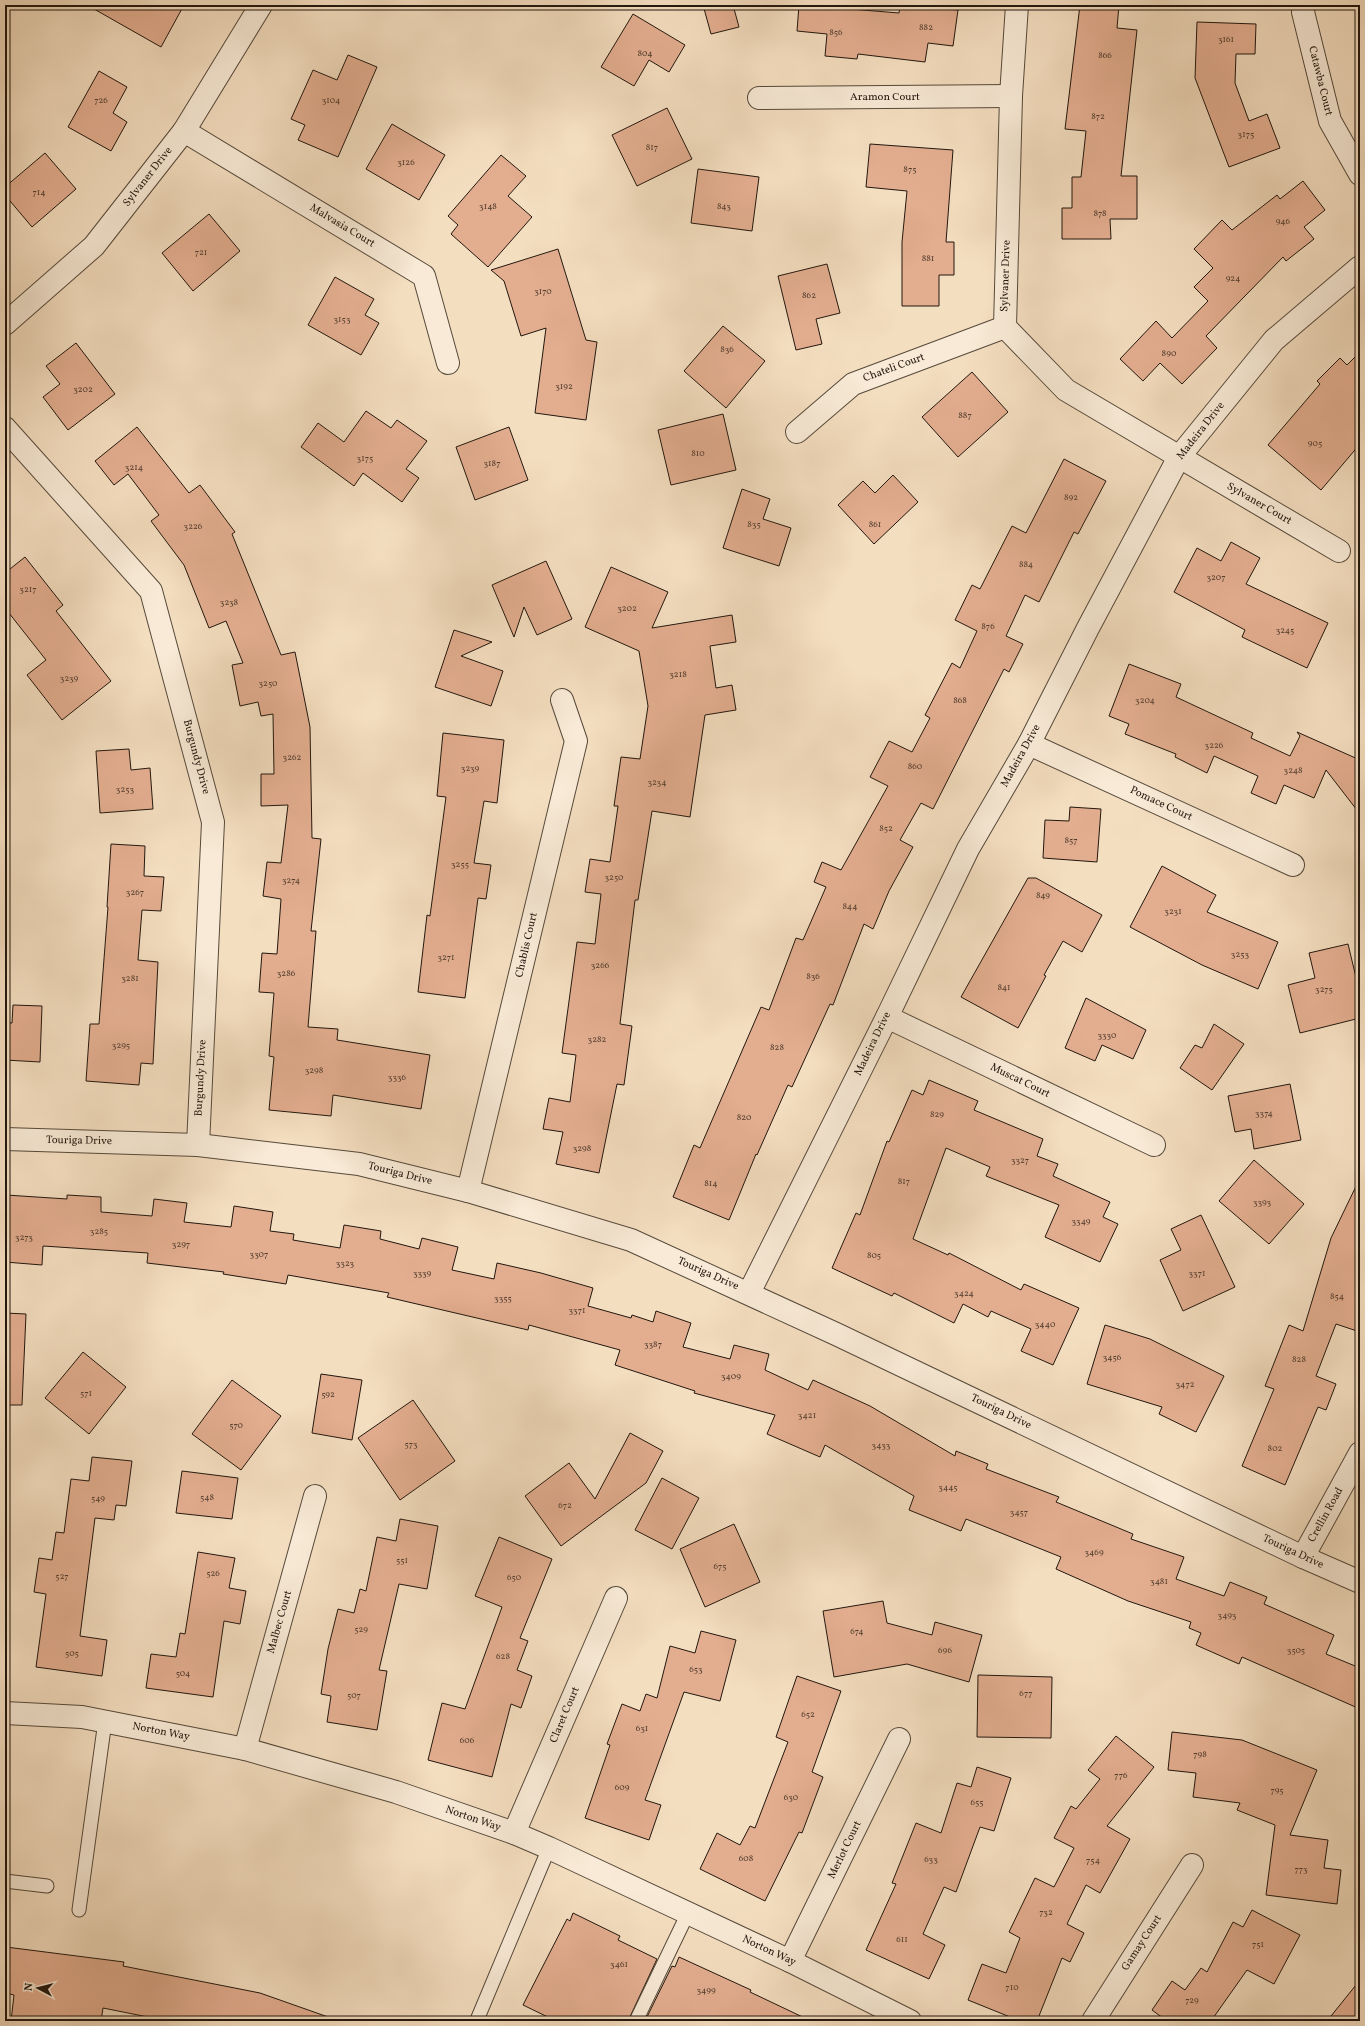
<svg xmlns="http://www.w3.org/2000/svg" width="1365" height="2026" font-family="Vollkorn,serif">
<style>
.building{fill:#e3ae90;stroke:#22170e}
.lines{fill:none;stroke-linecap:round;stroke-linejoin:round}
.service-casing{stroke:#56493a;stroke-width:15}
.minor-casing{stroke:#56493a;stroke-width:24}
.service{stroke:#f8ead6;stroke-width:13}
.minor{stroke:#f8ead6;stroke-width:22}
.labels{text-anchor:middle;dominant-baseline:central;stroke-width:3;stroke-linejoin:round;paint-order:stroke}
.number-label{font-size:9px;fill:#523d2e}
.street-label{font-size:11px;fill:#22170e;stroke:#f8ead6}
</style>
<rect width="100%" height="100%" fill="#f4dec0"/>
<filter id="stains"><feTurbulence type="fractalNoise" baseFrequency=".005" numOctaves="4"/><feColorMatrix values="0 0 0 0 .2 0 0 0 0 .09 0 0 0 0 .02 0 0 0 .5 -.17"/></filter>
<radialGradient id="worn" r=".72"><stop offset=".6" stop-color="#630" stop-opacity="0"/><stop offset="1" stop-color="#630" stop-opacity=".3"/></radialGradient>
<g class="building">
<path d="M87,5H184L161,47Z"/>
<path d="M703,5H733L739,27L711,34Z"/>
<path d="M799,5H838V8L899,13L900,5L958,10L953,46L928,43L925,62L858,54L857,59L825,56L827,34L797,31Z"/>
<path d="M1080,5H1119L1117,28L1137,30L1121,176H1137V219H1110L1111,239H1062V208H1072V177H1081L1086,131L1065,129Z"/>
<path d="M633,14L685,45L669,72L649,60L634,86L601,67Z"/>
<path d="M1197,22L1256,24L1255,54H1236L1235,83L1249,121L1267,114L1280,148L1229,167L1195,78Z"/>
<path d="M348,55L377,67L338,157L298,140L305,125L291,119L313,70L337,80Z"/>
<path d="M99,71L127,87L113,113L127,122L111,151L68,127Z"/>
<path d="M667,108L692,159L637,186L612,135Z"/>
<path d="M392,124L445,155L419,200L366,169Z"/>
<path d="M870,144L953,150L946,242H954V275H939V306H902V242L907,191L866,187Z"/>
<path d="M45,153L76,189L32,227L5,195V187Z"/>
<path d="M501,155L526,176L508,196L532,217L488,267L451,234L458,225L448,216Z"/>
<path d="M698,169L759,177L752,231L691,223Z"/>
<path d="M1303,181L1325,210L1304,227L1314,239L1286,261L1283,257L1206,336L1217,348L1182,384L1160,363L1143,381L1120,359L1156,321L1172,338L1208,301L1194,287L1213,268L1194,249L1222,220L1232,230L1277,195L1280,199Z"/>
<path d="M209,214L240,251L193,291L162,253Z"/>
<path d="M558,249L586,340L597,342L586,420L535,413L546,328L521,336L504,281L491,270Z"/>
<path d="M827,264L840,313L816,319L822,344L796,350L778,276Z"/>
<path d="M335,277L374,299L365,315L379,323L361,355L308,325Z"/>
<path d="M723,326L765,361L726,408L684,371Z"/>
<path d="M76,343L115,394L68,430L43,397L60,384L46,366Z"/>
<path d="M1360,352V444L1321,490L1268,445L1320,384L1317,381L1340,358L1347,365Z"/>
<path d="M972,372L1008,412L958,457L922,417Z"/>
<path d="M366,411L391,428L397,420L427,441L406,469L419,478L402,502L363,473L354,486L301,447L318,423L344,442Z"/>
<path d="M723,414L736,470L671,485L658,430Z"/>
<path d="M137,427L189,493L200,485L235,532L232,534L281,655L295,652L310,727L312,838L321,839L311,931H316L308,1027L338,1029L337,1040L430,1055L421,1109L333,1095L331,1116L269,1110L274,1057L269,1056L274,993L259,992L262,953L277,954L281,899L263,896L267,862L281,863L288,805L261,806V774H274L273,714L261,716L258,702L240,706L232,665L243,663L226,621L209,628L184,565L151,521L159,515L128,474L114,485L95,461Z"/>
<path d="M509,427L528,480L475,500L456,447Z"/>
<path d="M1064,459L1106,481L1078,534L1074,532L1039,602L1025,595L1006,636L1023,644L1009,672L1004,669L933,809L921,803L900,840L913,847L889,891L873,929L864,924L833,1005L830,1004L792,1087L788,1085L757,1155L756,1154L729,1220L673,1197L694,1145L700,1148L761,1007L769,1010L796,938L803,940L826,887L814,882L822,862L841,870L888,786L870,777L889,741L912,752L930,718L925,715L952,663L960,668L977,631L955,620L972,585L980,589L1012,526L1026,533Z"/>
<path d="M893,475L918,502L874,544L838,505L863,481L875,493Z"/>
<path d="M742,489L770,499L763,519L791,528L779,566L723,548Z"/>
<path d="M1231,542L1260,558L1246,584L1328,623L1307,668L1242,637L1245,630L1174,592L1197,548L1221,561Z"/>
<path d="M25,557L63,605L56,611L111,681L62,720L27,675L46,660L5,608V573Z"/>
<path d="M546,561L572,619L537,635L524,607L514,637L492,585Z"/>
<path d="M611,567L668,592L652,628L732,615L736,642L710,646L716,688L732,685L736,710L705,715L690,817L652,811L638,900H635L620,1024L632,1026L624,1085L617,1084L599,1173L556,1164L563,1132L543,1129L549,1098L570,1102L576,1055L562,1053L577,942L595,944L601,894L585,892L590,859L610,862L618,806H614L621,757L640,759L648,706L639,651L585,627Z"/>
<path d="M454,630L492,642L461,656L503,671L491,706L435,687Z"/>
<path d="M1129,664L1181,684L1176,697L1253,733L1251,738L1290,756L1300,736L1297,732L1360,760V814L1326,770L1314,798L1284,785L1276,804L1251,793L1258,776L1214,756L1207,773L1175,757L1176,754L1125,734L1129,724L1109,716Z"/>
<path d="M443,733L504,740L497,803L484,801L474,863L491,865L486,899L478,898L465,998L418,992L427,915L430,916L446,797L437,796Z"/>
<path d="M129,749L131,770L150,768L153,809L100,813L96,751Z"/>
<path d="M1070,807L1101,809L1097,862L1043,858L1045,820L1069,821Z"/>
<path d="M111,844L145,846L144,876L164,877L161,911L142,910L138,960L158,962L153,1064L141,1063L139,1085L86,1081L90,1024H99L108,907H107Z"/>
<path d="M1162,866L1216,895L1207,912L1278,942L1258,989L1202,965L1130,927Z"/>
<path d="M1028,878H1036L1102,915L1082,952L1063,941L1044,975L1046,976L1018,1028L961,997Z"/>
<path d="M1348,944L1360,994V1018L1300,1033L1288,985L1315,978L1309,953Z"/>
<path d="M1086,998L1146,1030L1133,1059L1102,1045L1095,1061L1065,1048Z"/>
<path d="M13,1005L42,1006L40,1062L5,1060V1023H12Z"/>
<path d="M1214,1024L1244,1044L1212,1090L1180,1068L1195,1045L1202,1048Z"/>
<path d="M929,1080L978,1101L974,1110L1043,1139L1037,1156L1058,1164L1053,1176L1110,1202L1103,1217L1118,1224L1100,1262L1045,1237L1059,1205L986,1176L990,1167L946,1148L913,1239L948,1255L949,1253L1021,1290L1024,1284L1079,1308L1053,1365L1021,1351L1031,1329L991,1311L988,1317L963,1304L954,1323L894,1293L892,1296L832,1268L856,1213L860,1215L887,1141L889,1142L912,1090L923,1095Z"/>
<path d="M1290,1084L1301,1140L1254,1149L1251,1129L1235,1132L1228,1096Z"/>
<path d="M1254,1160L1304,1204L1269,1244L1219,1201Z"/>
<path d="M1360,1178V1332L1336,1324L1316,1376L1336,1384L1326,1410L1318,1407L1285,1485L1242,1466L1274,1389L1265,1386L1289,1325L1303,1331L1331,1238Z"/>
<path d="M6,1195L67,1199V1195L101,1197V1212L152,1216L154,1199L187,1203L184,1222L231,1227L234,1206L273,1212L270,1231L294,1234L293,1240L340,1248L344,1225L381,1231L380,1239L419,1249L422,1238L458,1247L452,1270L494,1279L497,1263L541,1273L593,1288L588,1306L631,1318L632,1315L653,1322L656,1311L691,1323L683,1347L730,1359L734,1345L769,1354L765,1370L808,1390L813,1380L870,1406L955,1456L956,1451L988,1464L986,1469L1059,1497L1056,1502L1133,1534L1131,1539L1184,1557L1176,1579L1224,1596L1230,1582L1267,1597L1264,1604L1334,1635L1326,1654L1360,1668V1709L1242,1657L1239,1664L1196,1645L1201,1633L1189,1628L1191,1622L1128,1601L1056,1569L1061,1557L966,1519L961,1531L909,1510L914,1496L825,1445L820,1457L767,1434L775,1415L694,1393L695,1391L615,1365L620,1350L529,1325L528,1330L387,1297L389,1293L288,1275L286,1284L223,1274L224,1272L147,1263L148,1253L43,1246L42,1265L5,1262Z"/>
<path d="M1201,1215L1235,1287L1183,1311L1160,1260L1181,1250L1171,1229Z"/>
<path d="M5,1313L26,1314L22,1405H5Z"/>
<path d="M1105,1325L1150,1339L1224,1376L1196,1432L1159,1414L1162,1407L1087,1384Z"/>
<path d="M83,1352L126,1387L89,1434L45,1398Z"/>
<path d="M321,1374L362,1380L352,1440L312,1433Z"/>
<path d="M232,1380L281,1416L241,1470L192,1434Z"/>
<path d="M413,1400L455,1461L400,1500L358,1438Z"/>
<path d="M630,1433L663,1451L646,1483L561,1546L525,1496L569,1463L595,1499Z"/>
<path d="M92,1457L132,1461L126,1506L116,1505L114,1520L95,1518L80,1636L107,1640L102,1676L36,1667L46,1594L34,1592L39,1558L52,1560L56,1532L64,1533L71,1479L89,1481Z"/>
<path d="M182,1471L238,1478L232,1519L176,1513Z"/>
<path d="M662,1478L699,1498L672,1549L635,1530Z"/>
<path d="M400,1519L438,1526L427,1589L399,1584L379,1670L387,1671L377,1730L327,1722L331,1696L321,1694L328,1649L338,1609L354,1613L360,1589L366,1591L377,1537L396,1541Z"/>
<path d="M734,1524L760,1582L705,1607L680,1549Z"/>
<path d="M499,1537L552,1559L520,1638L528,1641L517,1670L532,1676L521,1708L511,1704L492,1777L428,1760L442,1703L465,1709L502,1607L475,1596Z"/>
<path d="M198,1552L235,1558L229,1588L246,1591L240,1624L224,1621L213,1697L146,1688L151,1654L176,1657L180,1633L185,1634Z"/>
<path d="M883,1601L887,1623L932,1635L935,1622L982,1635L969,1682L907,1664L834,1677L823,1611Z"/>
<path d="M701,1631L736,1640L720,1701L684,1692L645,1800L661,1805L649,1840L585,1818L610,1745L607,1744L622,1704L640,1711L646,1694L657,1698L670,1646L695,1653Z"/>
<path d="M978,1675L1052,1677L1051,1738L977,1737Z"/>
<path d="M797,1676L841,1691L812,1772L823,1777L802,1833L799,1832L765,1901L700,1869L717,1833L740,1845L750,1826L755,1828L788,1742L776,1737Z"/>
<path d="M1172,1732L1242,1740L1317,1770L1290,1835L1328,1840L1324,1868L1341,1870L1337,1904L1266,1895L1275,1825L1237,1810L1240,1803L1193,1797L1196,1773L1168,1770Z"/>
<path d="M1116,1736L1154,1767L1107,1826L1130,1839L1100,1893L1086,1885L1067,1924L1084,1933L1070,1962L1062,1958L1037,2021H1020L968,2000L982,1964L1006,1973L1020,1938L1009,1932L1035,1878L1054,1887L1074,1848L1054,1838L1071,1806L1076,1809L1100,1779L1088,1770Z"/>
<path d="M977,1767L1011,1778L994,1831L980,1827L956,1892L944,1887L923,1934L945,1945L929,1979L866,1950L896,1884L892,1883L916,1823L941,1833L957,1783L971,1787Z"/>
<path d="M1252,1910L1300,1935L1274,1984L1247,1970L1211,2021H1167L1152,2010L1172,1981L1185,1990L1201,1968L1207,1972L1233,1922L1243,1927Z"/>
<path d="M573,1913L620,1936L618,1940L657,1959L628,2021H556L523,2005L567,1919L570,1921Z"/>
<path d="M6,1947L124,1962L123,1966L260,1993L331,2018L330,2021H180L158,2017V2019L103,2008L101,2021H11L14,1995L5,1993Z"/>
<path d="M679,1957L751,1990L750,1992L811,2021H645L672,1966L675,1967Z"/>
<path d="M1360,1980V2021H1327Z"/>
</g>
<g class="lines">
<g class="service-casing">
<g id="service">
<path d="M5,1881L47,1886"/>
<path d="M79,1910L105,1721"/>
<path d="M477,2020L549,1848"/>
<path d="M636,2021L688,1913"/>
</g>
</g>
<g class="minor-casing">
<g id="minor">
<path d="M1017,5L1011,96L1005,327L1066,390L1339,551"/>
<path d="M1304,5L1303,12L1330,121L1360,174"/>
<path d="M759,98L1011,96"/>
<path d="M184,131L424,276L448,363"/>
<path d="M5,324L94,246L184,131L261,5"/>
<path d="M5,428L151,591L213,822L198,1145"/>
<path d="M797,432L853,384L1005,327"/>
<path d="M1029,744L1293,865"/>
<path d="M887,1017L1154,1145"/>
<path d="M5,1139L198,1145L359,1164L468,1191L631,1240L836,1334L1303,1557L1360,1582"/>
<path d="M468,1191L576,741L562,700"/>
<path d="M749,1293L887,1017L968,849L1029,744L1088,628L1179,457L1274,340L1360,267"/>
<path d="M1303,1557L1360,1453"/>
<path d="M5,1713L82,1717L245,1749L396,1792L514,1833L549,1848L790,1961L910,2021"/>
<path d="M245,1749L315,1496"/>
<path d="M514,1833L616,1598"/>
<path d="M790,1961L899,1739"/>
<path d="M1093,2021L1192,1865"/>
</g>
</g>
<use href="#service" class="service"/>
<use href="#minor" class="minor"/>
</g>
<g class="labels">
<g class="number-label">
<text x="926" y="27">882</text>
<text x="836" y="32">856</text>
<text x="1226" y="39">3161</text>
<text x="645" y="53">804</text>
<text x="1105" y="55">866</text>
<text x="101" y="100">726</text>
<text x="331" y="100">3104</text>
<text x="1098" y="116">872</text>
<text x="1246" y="134">3175</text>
<text x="652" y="147">817</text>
<text x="406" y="162">3126</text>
<text x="910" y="169">875</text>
<text x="39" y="192">714</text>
<text x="488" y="206">3148</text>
<text x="724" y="206">843</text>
<text x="1100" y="213">878</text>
<text x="1283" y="221">946</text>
<text x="201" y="252">721</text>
<text x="928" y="258">881</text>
<text x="1233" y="278">924</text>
<text x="543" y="291">3170</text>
<text x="809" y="295">862</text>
<text x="342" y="319">3153</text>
<text x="727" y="349">836</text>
<text x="1169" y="353">890</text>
<text x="564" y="386">3192</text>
<text x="83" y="389">3202</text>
<text x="965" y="415">887</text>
<text x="1315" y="443">905</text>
<text x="698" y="453">810</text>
<text x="365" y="458">3175</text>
<text x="492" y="463">3187</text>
<text x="134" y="467">3214</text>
<text x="1071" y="497">892</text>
<text x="754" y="524">835</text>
<text x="875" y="524">861</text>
<text x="193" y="526">3226</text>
<text x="1026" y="564">884</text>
<text x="1216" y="577">3207</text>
<text x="28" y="589">3217</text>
<text x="229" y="602">3238</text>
<text x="627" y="608">3202</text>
<text x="988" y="626">876</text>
<text x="1285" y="630">3245</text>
<text x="678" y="674">3218</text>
<text x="69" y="678">3239</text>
<text x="268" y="683">3250</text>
<text x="960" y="700">868</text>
<text x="1145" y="700">3204</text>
<text x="1214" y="745">3226</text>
<text x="292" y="757">3262</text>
<text x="915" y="766">860</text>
<text x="470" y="768">3239</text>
<text x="1293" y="770">3248</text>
<text x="657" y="782">3234</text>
<text x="125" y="789">3253</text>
<text x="886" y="828">852</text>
<text x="1071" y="840">857</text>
<text x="460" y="864">3255</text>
<text x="614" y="877">3250</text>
<text x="291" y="880">3274</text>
<text x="135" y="892">3267</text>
<text x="1043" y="895">849</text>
<text x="850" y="906">844</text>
<text x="1173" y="911">3231</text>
<text x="1240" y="954">3253</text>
<text x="446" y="957">3271</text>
<text x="600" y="965">3266</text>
<text x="286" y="973">3286</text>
<text x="813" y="976">836</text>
<text x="130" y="978">3281</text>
<text x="1004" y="987">841</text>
<text x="1324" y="989">3275</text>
<text x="1107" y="1035">3330</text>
<text x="597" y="1039">3282</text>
<text x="121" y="1045">3295</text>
<text x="777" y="1047">828</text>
<text x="314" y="1070">3298</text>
<text x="397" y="1077">3336</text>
<text x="1264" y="1113">3374</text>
<text x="937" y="1114">829</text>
<text x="744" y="1117">820</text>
<text x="582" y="1148">3298</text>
<text x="1020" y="1160">3327</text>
<text x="904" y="1181">817</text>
<text x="711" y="1183">814</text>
<text x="1262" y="1202">3393</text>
<text x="1081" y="1221">3349</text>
<text x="99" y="1231">3285</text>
<text x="24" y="1237">3273</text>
<text x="181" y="1244">3297</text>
<text x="259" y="1254">3307</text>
<text x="874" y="1255">805</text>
<text x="345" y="1263">3323</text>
<text x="422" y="1273">3339</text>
<text x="1197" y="1273">3371</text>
<text x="964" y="1293">3424</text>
<text x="1337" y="1296">854</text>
<text x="503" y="1298">3355</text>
<text x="577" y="1310">3371</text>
<text x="1045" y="1324">3440</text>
<text x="653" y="1344">3387</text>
<text x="1112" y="1357">3456</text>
<text x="1299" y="1359">828</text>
<text x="731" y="1376">3409</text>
<text x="1185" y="1384">3472</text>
<text x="86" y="1393">571</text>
<text x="328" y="1394">592</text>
<text x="807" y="1415">3421</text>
<text x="236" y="1425">570</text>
<text x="411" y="1444">573</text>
<text x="881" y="1445">3433</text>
<text x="1275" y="1448">802</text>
<text x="948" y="1487">3445</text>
<text x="207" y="1497">548</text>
<text x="98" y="1498">549</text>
<text x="565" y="1505">672</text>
<text x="1019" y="1512">3457</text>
<text x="1094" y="1552">3469</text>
<text x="402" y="1560">551</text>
<text x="720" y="1566">675</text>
<text x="213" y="1573">526</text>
<text x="62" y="1576">527</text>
<text x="514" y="1577">650</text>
<text x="1159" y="1581">3481</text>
<text x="1227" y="1615">3493</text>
<text x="361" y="1629">529</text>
<text x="857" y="1631">674</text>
<text x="945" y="1650">696</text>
<text x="1296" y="1650">3505</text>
<text x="72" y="1653">505</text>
<text x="503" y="1656">628</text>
<text x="696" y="1669">653</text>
<text x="183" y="1673">504</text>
<text x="1026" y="1693">677</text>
<text x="354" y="1695">507</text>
<text x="808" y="1714">652</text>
<text x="642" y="1728">631</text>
<text x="467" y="1740">606</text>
<text x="1200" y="1754">798</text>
<text x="1121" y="1775">776</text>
<text x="622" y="1787">609</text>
<text x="1277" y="1790">795</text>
<text x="791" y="1797">630</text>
<text x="977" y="1802">655</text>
<text x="746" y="1858">608</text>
<text x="931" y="1859">633</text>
<text x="1093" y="1860">754</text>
<text x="1301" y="1869">773</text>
<text x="1046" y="1912">732</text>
<text x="902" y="1939">611</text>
<text x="1258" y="1944">751</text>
<text x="619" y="1964">3461</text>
<text x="1012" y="1987">710</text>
<text x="706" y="1990">3499</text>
<text x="1192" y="2000">729</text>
</g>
<g class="street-label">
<text transform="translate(1320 81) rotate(76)">Catawba Court</text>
<text x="885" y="97">Aramon Court</text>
<text transform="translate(148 177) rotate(-52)">Sylvaner Drive</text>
<text transform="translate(342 226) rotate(31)">Malvasia Court</text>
<text transform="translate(1006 276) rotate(-88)">Sylvaner Drive</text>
<text transform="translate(894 368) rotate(-20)">Chateli Court</text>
<text transform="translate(1201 431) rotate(-52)">Madeira Drive</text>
<text transform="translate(1259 504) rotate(30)">Sylvaner Court</text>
<text transform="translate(1021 756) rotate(-61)">Madeira Drive</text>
<text transform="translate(196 757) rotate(75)">Burgundy Drive</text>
<text transform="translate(1161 804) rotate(25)">Pomace Court</text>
<text transform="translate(527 945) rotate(-77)">Chablis Court</text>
<text transform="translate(873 1044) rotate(-64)">Madeira Drive</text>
<text transform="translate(201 1078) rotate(-87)">Burgundy Drive</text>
<text transform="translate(1020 1081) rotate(26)">Muscat Court</text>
<text transform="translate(79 1141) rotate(1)">Touriga Drive</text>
<text transform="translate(400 1174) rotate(14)">Touriga Drive</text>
<text transform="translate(708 1274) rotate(24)">Touriga Drive</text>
<text transform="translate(1001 1412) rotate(26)">Touriga Drive</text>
<text transform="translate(1326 1515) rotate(-61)">Crellin Road</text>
<text transform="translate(1293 1552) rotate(25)">Touriga Drive</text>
<text transform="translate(280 1622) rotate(-74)">Malbec Court</text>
<text transform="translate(565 1715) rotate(-67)">Claret Court</text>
<text transform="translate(161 1732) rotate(11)">Norton Way</text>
<text transform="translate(473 1819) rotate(19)">Norton Way</text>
<text transform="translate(845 1850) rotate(-64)">Merlot Court</text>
<text transform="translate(1142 1943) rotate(-57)">Gamay Court</text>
<text transform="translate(769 1951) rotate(25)">Norton Way</text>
</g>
</g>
<rect width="1365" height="2026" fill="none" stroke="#f4dec0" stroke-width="20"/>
<rect x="6" y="6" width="1353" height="2014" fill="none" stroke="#22170e" stroke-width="2"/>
<rect x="10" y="10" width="1345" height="2006" fill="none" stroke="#22170e"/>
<g transform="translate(38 1988) rotate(277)" stroke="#f8ead6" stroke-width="3" paint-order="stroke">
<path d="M0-3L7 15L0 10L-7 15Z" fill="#22170e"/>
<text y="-6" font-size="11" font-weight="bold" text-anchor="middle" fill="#22170e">N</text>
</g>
<rect width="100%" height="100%" filter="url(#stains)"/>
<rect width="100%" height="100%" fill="url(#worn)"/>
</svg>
